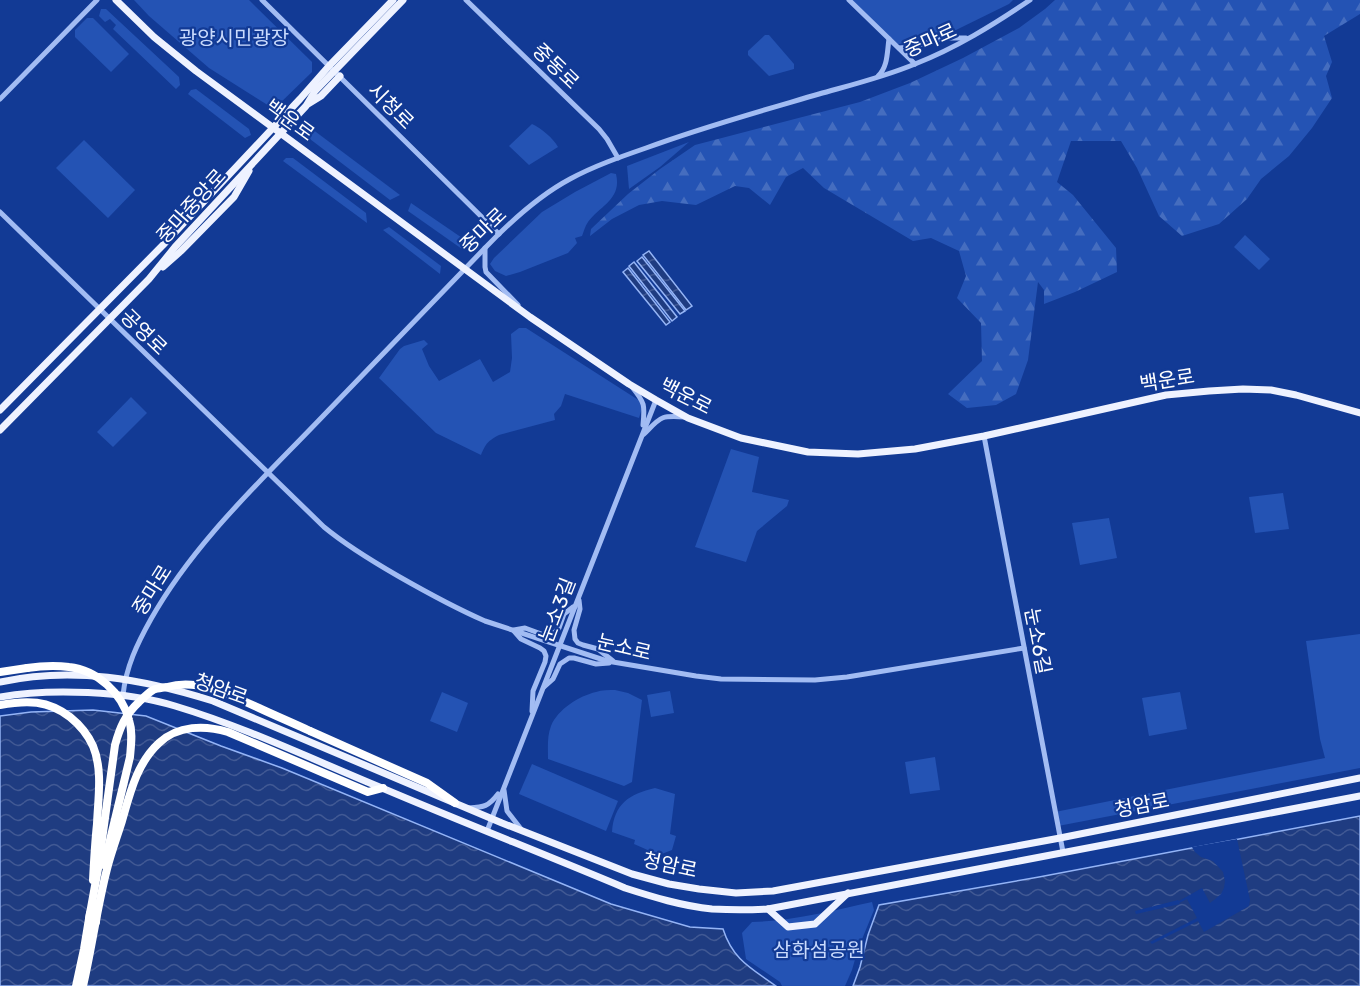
<svg xmlns="http://www.w3.org/2000/svg" width="1360" height="986" font-family="Rubik,'Noto Sans KR',sans-serif">
<style>
.green{fill:#2453b4}
.forest{fill:url(#forest-firs)}
.water{fill:url(#water-waves);stroke:#94b4f6;stroke-width:1.5}
.pier{fill:#123a95}
.lines{fill:none;stroke-linecap:round;stroke-linejoin:round}
.minor{stroke:#a2bcf3;stroke-width:5}
.major{stroke:#eef2ff;stroke-width:7}
.highway{stroke:#fff;stroke-width:8}
.highway-bridge{stroke:#fff;stroke-width:8}
.labels{text-anchor:middle;dominant-baseline:central;stroke-width:4.5;stroke-linejoin:round;paint-order:stroke}
.park-label{font-size:20px;fill:#c9dafd;stroke:#123a95}
.street-label{font-size:20px;fill:#fff;stroke:#123a95}
</style>
<defs>
<pattern id="forest-firs" width="22" height="20" patternUnits="userSpaceOnUse" patternTransform="scale(1.5)"><rect width="22" height="20" fill="#2453b4"/><path d="M5 1l3.5 6h-7zM16 11l3.5 6h-7z" fill="#456dbf"/></pattern>
<pattern id="water-waves" width="16" height="10" patternUnits="userSpaceOnUse" patternTransform="scale(1.5)"><rect width="16" height="10" fill="#1f3c81"/><path d="M0 5q4-4 8 0t8 0" fill="none" stroke="#415994"/></pattern>
</defs>
<rect width="100%" height="100%" fill="#123a95"/>
<g class="green">
<path d="M134,0H249L312,62V72L274,109L209,68L149,16Z"/>
<path d="M851,0H1013L1009,4L956,30L895,45Z"/>
<path d="M101,9H106L179,77L180,85L176,89L113,29L116,25L110,19L105,22L99,16Z"/>
<path d="M87,18H93L129,54L111,72L75,37V30Z"/>
<path d="M765,35H769L794,64V69L769,76L748,55V51Z"/>
<path d="M196,89L249,129L251,135L245,138L188,94L191,90Z"/>
<path d="M304,123L400,195L390,200L306,136Z"/>
<path d="M532,124C541,128 553,138 558,147L529,165L509,146Z"/>
<path d="M84,140L135,190L108,218L56,168Z"/>
<path d="M689,142L660,167L629,189L627,166Z"/>
<path d="M286,158H293L366,213L367,223L283,161Z"/>
<path d="M611,173L616,174C622,199 601,205 588,222C585,226 584,231 582,236L575,238L577,243L568,253L520,272L506,276L495,271L490,264L494,258L542,212L575,192Z"/>
<path d="M411,203L471,244L467,249H462L408,211Z"/>
<path d="M389,227L441,266L440,274L383,230Z"/>
<path d="M1245,235L1270,259L1259,270L1234,247Z"/>
<path d="M519,328H526L640,401L642,408L639,418L565,394L561,406L554,414L555,420L499,435C488,441 486,443 481,455L436,433L379,378L400,349L404,346L424,340L428,344L422,349L429,366L439,381L480,359L493,382L510,372L512,358L511,334Z"/>
<path d="M131,397L147,413L113,447L97,432Z"/>
<path d="M731,449L759,457L752,492L789,500L787,506L757,531L746,562L695,547Z"/>
<path d="M1283,493L1289,529L1255,533L1249,497Z"/>
<path d="M1109,518L1117,558L1080,565L1072,523Z"/>
<path d="M1360,634V768L1058,826L1055,812L1325,758L1320,739L1306,641Z"/>
<path d="M615,690L628,693L642,700L632,782L624,786L548,759C548,748 547,736 551,726C558,709 579,696 596,692C602,690 609,690 615,690Z"/>
<path d="M670,691L674,713L651,717L647,695Z"/>
<path d="M442,692L468,703L457,732L430,721Z"/>
<path d="M1180,692L1187,729L1149,736L1142,698Z"/>
<path d="M935,757L940,790L910,794L905,762Z"/>
<path d="M532,764L618,801L606,831L519,794Z"/>
<path d="M655,788L675,794L670,834L676,836L672,850L659,855L634,844L635,840L612,832C614,804 629,794 655,788Z"/>
<path d="M872,902L874,910L858,949L852,970L845,986H782L780,982L746,959L742,933L752,922C792,921 832,911 872,902Z"/>
</g>
<path class="forest" d="M1055,0H1360V14L1324,36L1332,62L1326,76L1332,98L1312,128L1289,156L1261,179L1247,199L1219,224L1182,236L1159,216L1137,168L1121,141H1071L1057,182L1073,195L1116,248L1117,272L1075,292L1044,304V290L1038,282L1028,360L1016,394L996,405L967,408L948,394L982,361L981,323L957,298L966,276L959,251L931,238L913,241L824,188L803,168L786,177L770,205L749,188L735,186L696,205L662,201L639,205L612,219L590,236L591,229L628,194L660,169L695,145L860,102L910,83L963,58L1019,28L1045,9Z"/>
<g class="water">
<path d="M649,251L692,306L686,310L643,255Z"/>
<path d="M642,257L685,311L680,314L637,261Z"/>
<path d="M634,262L677,317L672,321L629,266Z"/>
<path d="M628,268L670,322L666,325L623,272Z"/>
<path d="M93,710L146,716L221,746L282,768L611,904L690,927L723,929C733,960 751,968 776,986H0V716L31,712Z"/>
<path d="M1360,816V986H853L860,967L868,935L879,905L1039,877Z"/>
</g>
<path class="pier" d="M1237,839L1250,900L1249,906L1204,932L1198,921L1152,944L1150,942L1197,918L1187,899L1179,903L1180,904L1136,914L1135,911L1178,900L1179,901L1202,888L1210,903L1214,900L1221,894L1224,888L1225,881L1223,872L1213,861L1201,857L1195,852L1192,847Z"/>
<g class="lines">
<g class="minor">
<path d="M262,0L499,234"/>
<path d="M466,0L599,129L607,139L618,158"/>
<path d="M849,0L915,64"/>
<path d="M899,48L910,47L945,38H966"/>
<path d="M878,76C888,67 887,52 889,39"/>
<path d="M0,99L97,0"/>
<path d="M0,212L324,527C347,546 372,561 398,576C426,592 455,608 485,621L607,661L696,676L721,679L815,680L847,677L1024,648"/>
<path d="M485,248V267L486,272L518,305"/>
<path d="M632,387C645,403 645,405 643,425"/>
<path d="M644,434C661,417 660,415 685,417"/>
<path d="M984,436L1063,852"/>
<path d="M579,600L580,609L574,630L575,639L578,643L583,645L598,649L613,661"/>
<path d="M514,630L525,628L544,635L554,633L559,628L564,614L573,607"/>
<path d="M514,631L521,639L540,648L544,651L546,656L545,662L533,691L532,711"/>
<path d="M544,687L553,679L560,664L569,658H574L596,664L609,663"/>
<path d="M123,695C126,667 137,644 151,619C195,541 263,479 324,415C378,359 432,303 485,248C510,222 538,196 570,179C594,166 620,157 646,148C703,127 761,111 819,94C851,85 884,77 915,64C956,48 993,25 1030,0"/>
<path d="M504,790L507,811L521,829"/>
<path d="M468,808C484,807 488,807 498,794"/>
<path d="M487,831L656,400"/>
</g>
<g class="major">
<path d="M116,0L154,37L196,71L530,317L629,384L656,400L688,418L741,438L808,452L858,454L915,449L984,436L1166,395L1209,391L1243,389L1271,390L1296,395L1360,413"/>
<path d="M308,104L321,96L340,76"/>
<path d="M163,267L181,251L234,197L249,171"/>
<path d="M0,410L163,245L300,99L329,66L393,0"/>
<path d="M0,430L149,279L175,247L306,106L315,91L403,0"/>
<path d="M0,682C73,666 143,679 213,701L502,823L632,874L669,884L699,889L736,893L773,891L1060,838L1360,778"/>
<path d="M0,697C50,688 126,691 175,706C245,727 314,760 382,788C462,822 544,854 625,888C653,897 682,906 712,909C731,910 750,910 768,909L1360,796"/>
<path d="M768,909L788,927L815,924L848,893"/>
</g>
<g class="highway">
<path d="M0,672L27,668"/>
<path d="M0,705C27,700 48,700 70,717C80,725 88,735 93,746C103,770 98,799 97,824C95,843 94,861 93,880"/>
<path d="M310,731L427,783L455,803"/>
<path d="M76,986L84,949L90,913"/>
<path d="M83,986C92,947 97,908 107,869C111,853 117,837 122,821C130,793 137,763 159,743C178,725 205,725 228,732L368,792L383,788"/>
</g>
<g class="highway-bridge">
<path d="M27,668C40,666 55,665 69,667C97,670 122,693 129,720C133,732 131,745 130,757L104,865"/>
<path d="M89,919L98,869L115,745C120,727 125,715 139,702C143,698 148,693 153,690C157,688 162,688 167,687C199,678 230,695 259,708C276,716 293,723 310,731"/>
<path d="M96,922L97,904"/>
</g>
</g>
<g class="labels">
<g class="park-label">
<text x="234" y="38">광양시민광장</text>
<text x="819" y="950">삼화섬공원</text>
</g>
<g class="street-label">
<text transform="translate(930 40) rotate(-24)">중마로</text>
<text transform="translate(556 66) rotate(44)">중동로</text>
<text transform="translate(391 106) rotate(45)">시청로</text>
<text transform="translate(290 120) rotate(36)">백운로</text>
<text transform="translate(191 206) rotate(-48)">중마중앙로</text>
<text transform="translate(483 230) rotate(-44)">중마로</text>
<text transform="translate(144 332) rotate(44)">공영로</text>
<text transform="translate(1167 380) rotate(-9)">백운로</text>
<text transform="translate(686 396) rotate(27)">백운로</text>
<text transform="translate(152 590) rotate(-58)">중마로</text>
<text transform="translate(557 610) rotate(-69)">눈소3길</text>
<text transform="translate(1038 641) rotate(79)">눈소6길</text>
<text transform="translate(624 647) rotate(13)">눈소로</text>
<text transform="translate(221 689) rotate(20)">청암로</text>
<text transform="translate(1142 805) rotate(-11)">청암로</text>
<text transform="translate(670 865) rotate(12)">청암로</text>
</g>
</g>
</svg>
